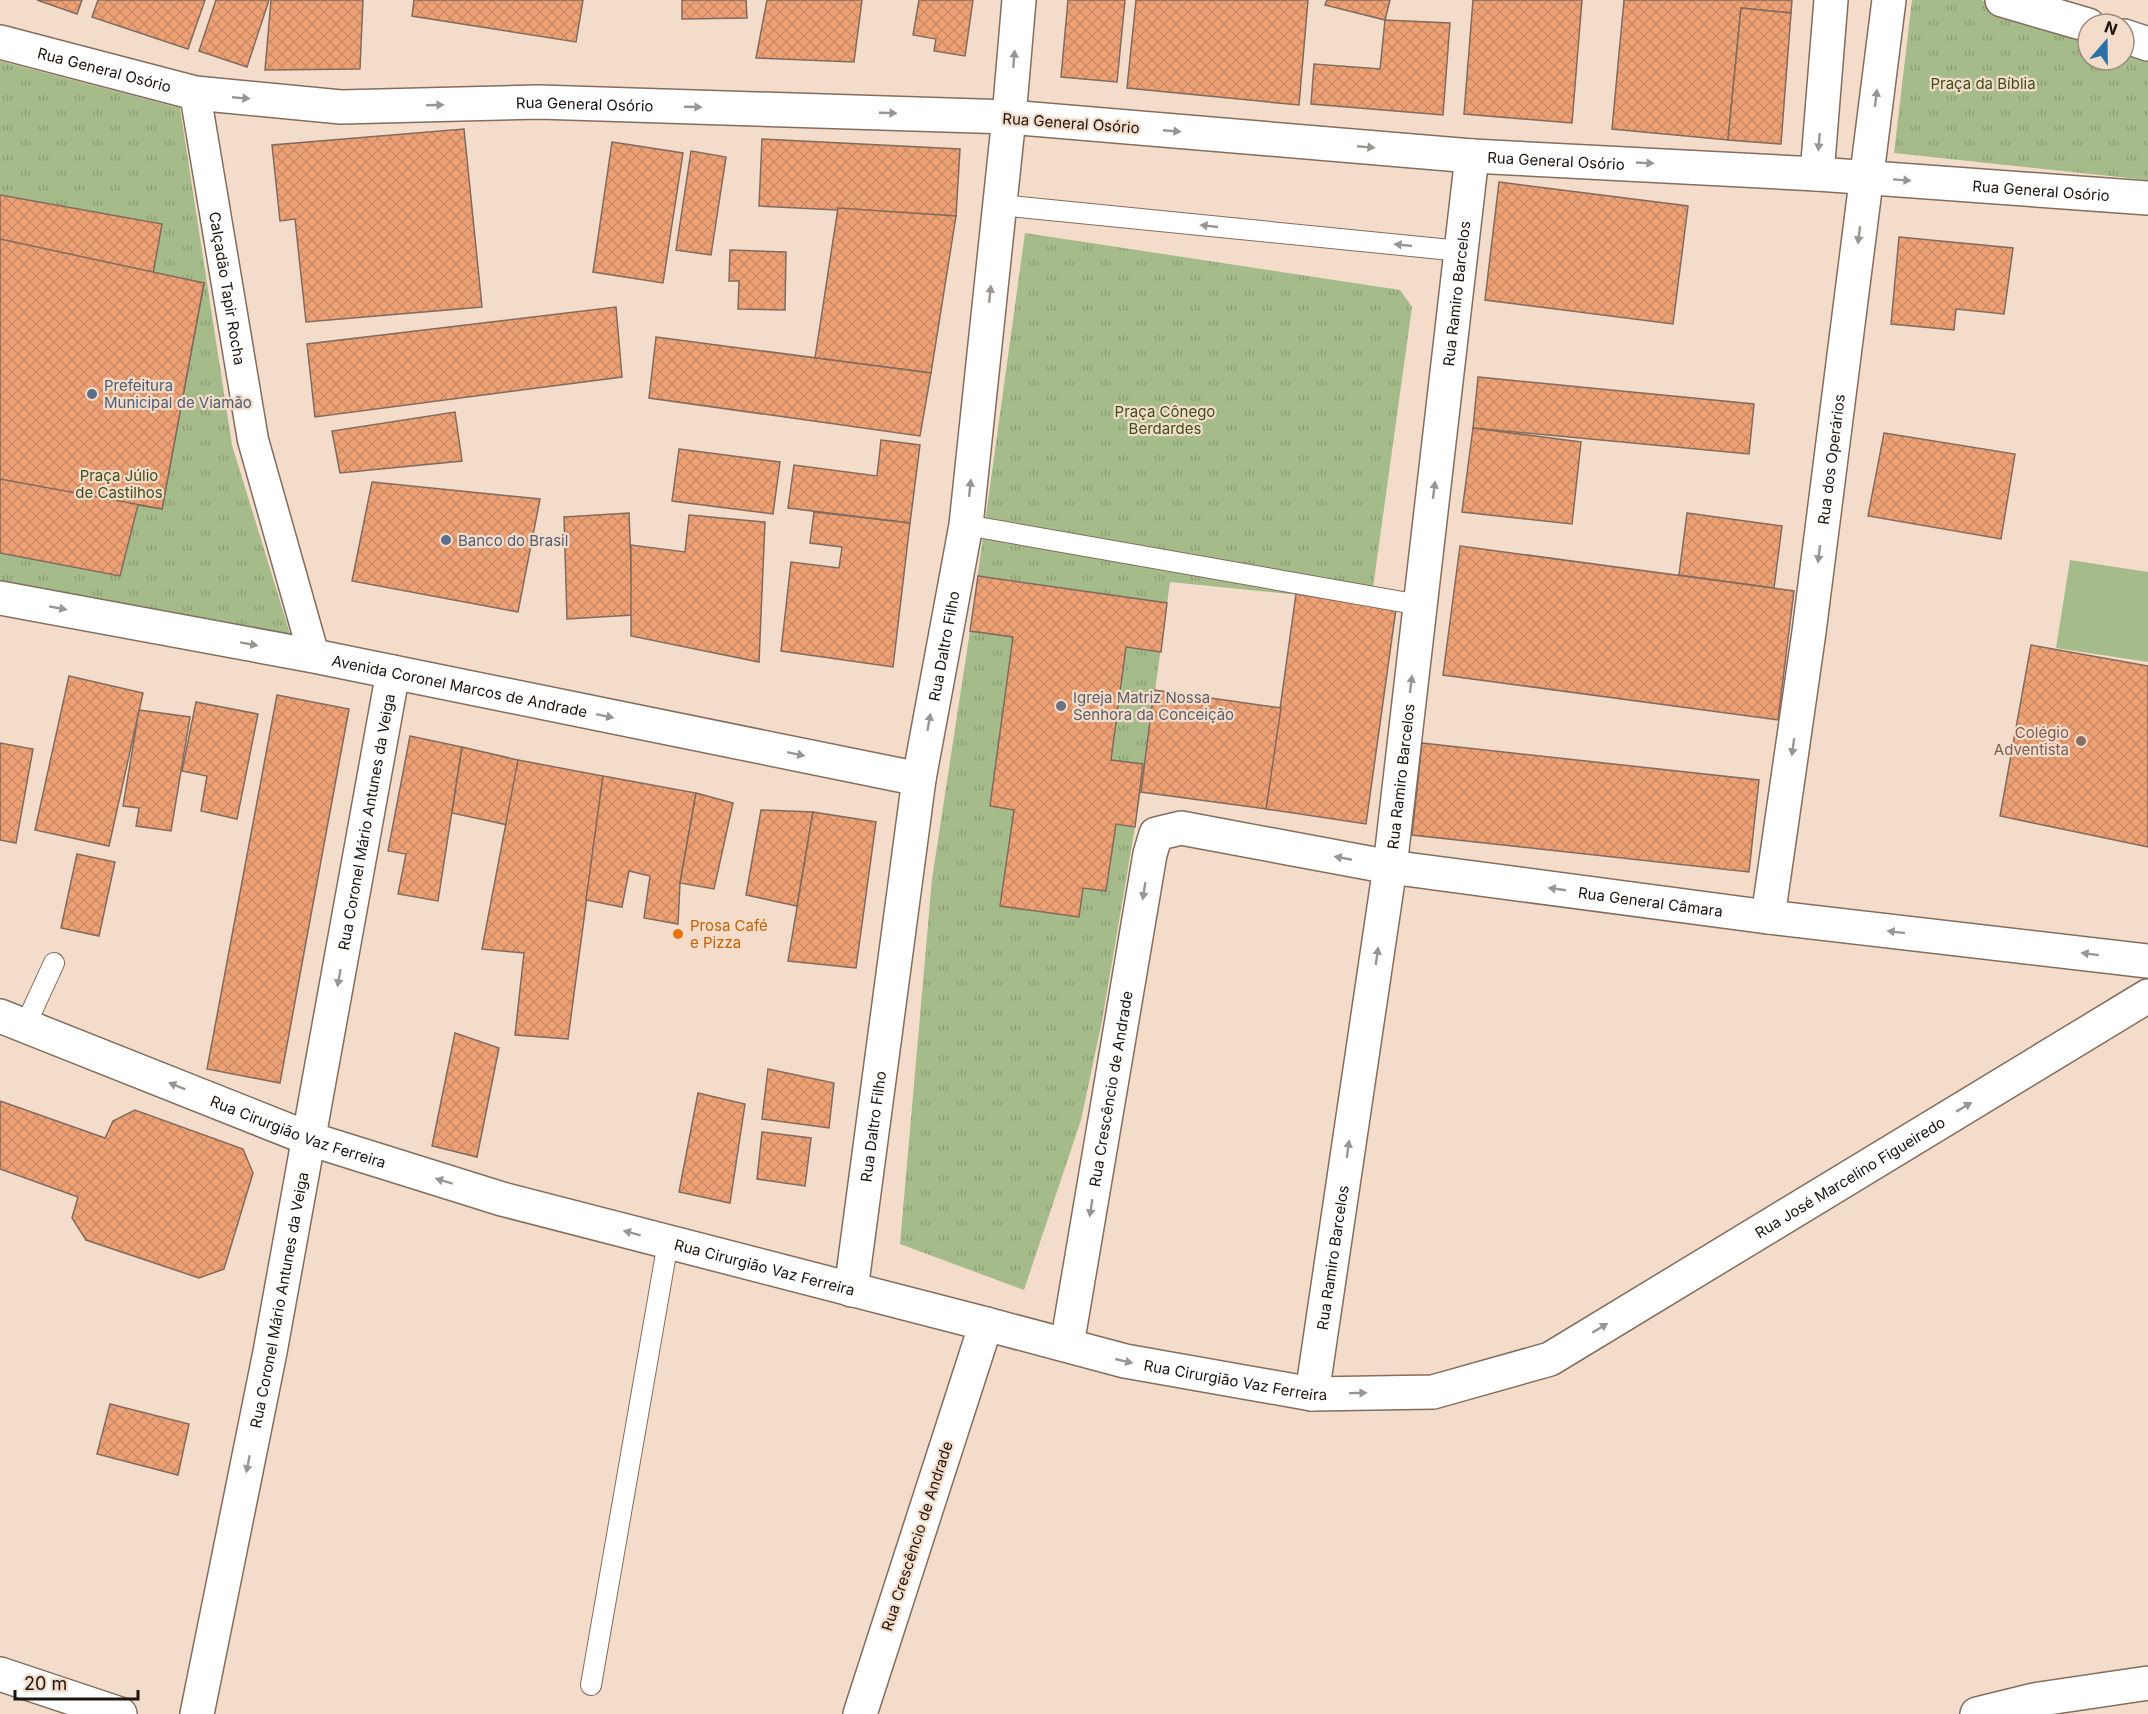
<svg xmlns="http://www.w3.org/2000/svg" width="2148" height="1714" font-family="Inter,sans-serif">
<style>
.park{fill:url(#park-tufts)}
.pitch{fill:#a5bb8a}
.building{fill:url(#building-cross-hatch);stroke:#826b5e;stroke-width:1.5}
.lines{fill:none;stroke-linecap:round;stroke-linejoin:round}
.service-casing{stroke:#836d5e;stroke-width:22}
.pedestrian-casing{stroke:#836d5e;stroke-width:33}
.minor-casing{stroke:#836d5e;stroke-width:36}
.tertiary-casing{stroke:#836d5e;stroke-width:36}
.secondary-casing{stroke:#836d5e;stroke-width:36}
.service{stroke:#fff;stroke-width:20}
.pedestrian{stroke:#fff;stroke-width:30}
.minor{stroke:#fff;stroke-width:33}
.tertiary{stroke:#fff;stroke-width:33}
.secondary{stroke:#fff;stroke-width:33}
.oneway{fill:#999593}
.service-dot{fill:#5c6f8a;stroke:#f4dcca;stroke-width:2}
.worship-dot{fill:#6b7280;stroke:#f4dcca;stroke-width:2}
.education-dot{fill:#8d6e63;stroke:#f4dcca;stroke-width:2}
.food-dot{fill:#e8710a;stroke:#f4dcca;stroke-width:2}
.labels{text-anchor:middle;dominant-baseline:central;stroke-width:4.5;stroke-linejoin:round;paint-order:stroke}
.street-label{font-size:15px;fill:#1c140e;stroke:#f4dcca}
.park-label{font-size:15px;fill:#3b501a;stroke:#f4dcca}
.service-label{font-size:15px;fill:#4e5e75;stroke:#f4dcca;text-anchor:start}
.worship-label{font-size:15px;fill:#5b616d;stroke:#f4dcca;text-anchor:start}
.education-label{font-size:15px;fill:#785e54;stroke:#f4dcca;text-anchor:end}
.food-label{font-size:15px;fill:#c56008;stroke:#f4dcca;text-anchor:start}
</style>
<defs>
<pattern id="park-tufts" width="24" height="20" patternUnits="userSpaceOnUse" patternTransform="scale(1.5)"><rect width="24" height="20" fill="#a5bb8a"/><path d="M3 7l-1-3M5 7V3M7 7l1-3M15 17l-1-3M17 17v-4M19 17l1-3" fill="none" stroke="#8da076"/></pattern>
<pattern id="building-cross-hatch" width="8" height="8" patternUnits="userSpaceOnUse" patternTransform="scale(1.5)"><rect width="8" height="8" fill="#eda175"/><path d="M0 0l8 8M0 8l8-8" fill="none" stroke="#cb8a64"/></pattern>
</defs>
<rect width="100%" height="100%" fill="#f4dcca"/>
<g class="park">
<path d="M1912,0H1981L2088,33V60H2124V45L2148,54V180L1894,153Z"/>
<path d="M0,61L180,108L232,445L291,637L0,582Z"/>
<path d="M1025,233L1400,290L1412,307L1371,602L1170,582L1141,792L1102,1021L1081,1120L1024,1290L900,1244L932,879L970,631Z"/>
</g>
<path class="pitch" d="M2070,560L2148,572V662L2056,648Z"/>
<g class="building">
<path d="M37,0H82L77,14Z"/>
<path d="M98,0H205L188,49L92,17Z"/>
<path d="M216,0H269L247,67L199,51Z"/>
<path d="M271,0H363L360,69L265,70Z"/>
<path d="M414,0H583L576,42L412,16Z"/>
<path d="M682,0H746L747,18L682,19Z"/>
<path d="M767,0H862L854,62L756,58Z"/>
<path d="M919,0H973L965,56L934,51L936,39L913,35Z"/>
<path d="M1068,0H1125L1117,82L1061,77Z"/>
<path d="M1136,0H1308L1299,105L1127,88Z"/>
<path d="M1327,0H1390L1385,20L1325,5Z"/>
<path d="M1473,0H1582L1572,123L1464,114Z"/>
<path d="M1624,0H1792L1791,13L1741,8L1728,140L1612,129Z"/>
<path d="M1741,8L1791,13L1781,144L1728,140Z"/>
<path d="M1385,20L1450,23L1443,115L1311,104L1314,64L1380,69Z"/>
<path d="M464,129L482,307L306,322L295,219L280,221L272,145Z"/>
<path d="M762,139L960,149L956,216L759,206Z"/>
<path d="M612,142L683,153L663,283L593,272Z"/>
<path d="M691,151L726,157L711,255L676,250Z"/>
<path d="M1499,182L1688,206L1673,324L1485,300Z"/>
<path d="M0,195L162,224L153,274L204,283L162,509L138,505L120,576L0,553Z"/>
<path d="M838,208L956,216L931,373L815,358Z"/>
<path d="M1899,237L2013,248L2004,314L1956,309L1954,330L1891,324Z"/>
<path d="M0,239L204,283L162,509L0,479Z"/>
<path d="M730,250L786,252L785,310L738,309L739,281H729Z"/>
<path d="M616,307L622,377L315,417L307,344Z"/>
<path d="M656,337L931,373L920,436L649,398Z"/>
<path d="M1478,377L1754,404L1749,454L1473,428Z"/>
<path d="M455,412L462,461L340,473L332,431Z"/>
<path d="M1473,428L1581,442L1572,524L1462,512Z"/>
<path d="M1884,433L2015,454L2001,539L1868,516Z"/>
<path d="M881,440L920,445L910,523L788,508L794,465L877,476Z"/>
<path d="M679,449L780,462L773,514L672,501Z"/>
<path d="M372,482L540,499L518,612L352,581Z"/>
<path d="M814,512L910,523L893,667L781,651L791,562L839,568L842,547L810,543Z"/>
<path d="M629,513L633,615L567,619L564,517Z"/>
<path d="M1687,513L1782,526L1774,588L1679,575Z"/>
<path d="M689,515L765,522L759,662L631,636V545L685,552Z"/>
<path d="M1460,546L1794,591L1778,720L1443,675Z"/>
<path d="M978,576L1167,603L1161,652L1126,647L1111,760L1143,764L1135,827L1116,824L1106,891L1083,888L1079,917L1000,906L1014,810L990,806L1013,637L970,631Z"/>
<path d="M1296,594L1396,609L1366,824L1266,809Z"/>
<path d="M2031,645L2148,666V847L2000,816Z"/>
<path d="M69,676L143,693L109,846L35,830Z"/>
<path d="M1154,690L1281,708L1266,809L1141,792Z"/>
<path d="M277,695L349,709L280,1083L207,1069Z"/>
<path d="M196,702L258,714L237,819L201,811L207,776L182,771Z"/>
<path d="M139,710L190,717L171,831L136,826L139,808L123,806Z"/>
<path d="M410,736L462,747L438,901L398,894L406,854L388,851Z"/>
<path d="M0,743L33,749L16,843L0,840Z"/>
<path d="M1422,743L1759,780L1749,872L1412,835Z"/>
<path d="M462,747L518,760L508,825L452,813Z"/>
<path d="M518,760L603,776L568,1039L515,1035L524,953L482,949Z"/>
<path d="M603,776L696,793L680,883L678,924L644,918L650,876L629,871L622,907L586,900Z"/>
<path d="M696,793L733,803L714,889L680,883Z"/>
<path d="M761,810L813,812L797,906L746,895Z"/>
<path d="M813,812L876,822L856,968L788,961Z"/>
<path d="M77,854L115,862L99,936L61,928Z"/>
<path d="M455,1033L499,1048L477,1157L432,1146Z"/>
<path d="M768,1069L834,1083L829,1128L762,1119Z"/>
<path d="M698,1093L745,1104L730,1203L679,1192Z"/>
<path d="M0,1101L105,1138L113,1121L135,1110L243,1149L253,1173L224,1269L199,1278L86,1240L72,1218L78,1197L0,1169Z"/>
<path d="M762,1132L811,1138L805,1186L757,1179Z"/>
<path d="M110,1404L189,1424L178,1475L97,1454Z"/>
</g>
<g class="lines">
<g class="service-casing">
<g id="service">
<path d="M1000,205L1461,251"/>
<path d="M966,525L1420,605"/>
<path d="M25,1026L54,963"/>
<path d="M591,1685L668,1242"/>
</g>
</g>
<g class="pedestrian-casing">
<g id="pedestrian">
<path id="s1" d="M195,93L253,440L314,656"/>
</g>
</g>
<g class="minor-casing">
<g id="minor">
<path d="M2002,0L2088,25"/>
<path d="M2124,36L2148,44"/>
<path d="M1817,174L1831,0"/>
<path id="s2" d="M1768,917L1809,632L1889,0"/>
<path id="s3" d="M986,1324L1125,1361L1312,1394L1433,1392L1550,1359L2148,996"/>
<path id="s4" d="M1067,1345L1150,854L1156,834L1181,828L1390,867L1768,917L2148,961"/>
<path id="s5" d="M1312,1394L1390,867L1472,156"/>
<path d="M0,1674L120,1714"/>
<path d="M1977,1714L2034,1700L2148,1683"/>
</g>
</g>
<g class="tertiary-casing">
<g id="tertiary">
<path id="s6" d="M0,42L195,93L341,107L539,102L1009,117L1019,0"/>
<path id="s7" d="M0,1016L310,1139L502,1199L986,1324L860,1714"/>
<path id="s8" d="M851,1290L919,779"/>
<path id="s9" d="M197,1714L270,1352L393,672"/>
</g>
</g>
<g class="secondary-casing">
<g id="secondary">
<path id="s10" d="M0,598L314,656L919,779L966,525L1009,117L1472,156L1817,174L2148,198"/>
</g>
</g>
<use href="#service" class="service"/>
<use href="#pedestrian" class="pedestrian"/>
<use href="#minor" class="minor"/>
<use href="#tertiary" class="tertiary"/>
<use href="#secondary" class="secondary"/>
</g>
<defs><path id="oneway-solid" d="M-6-.8H1V-3.2L6.5 0L1 3.2V.8H-6Z" transform="scale(1.5)"/></defs>
<g class="oneway">
<use href="#oneway-solid" transform="translate(1014 59) rotate(-85)"/>
<use href="#oneway-solid" transform="translate(241 98) rotate(5)"/>
<use href="#oneway-solid" transform="translate(1876 98) rotate(-83)"/>
<use href="#oneway-solid" transform="translate(435 105) rotate(-2)"/>
<use href="#oneway-solid" transform="translate(693 107) rotate(2)"/>
<use href="#oneway-solid" transform="translate(888 113) rotate(2)"/>
<use href="#oneway-solid" transform="translate(1172 131) rotate(5)"/>
<use href="#oneway-solid" transform="translate(1819 142) rotate(95)"/>
<use href="#oneway-solid" transform="translate(1366 147) rotate(5)"/>
<use href="#oneway-solid" transform="translate(1645 163) rotate(3)"/>
<use href="#oneway-solid" transform="translate(1902 180) rotate(4)"/>
<use href="#oneway-solid" transform="translate(1209 226) rotate(-174)"/>
<use href="#oneway-solid" transform="translate(1859 235) rotate(97)"/>
<use href="#oneway-solid" transform="translate(1403 245) rotate(-174)"/>
<use href="#oneway-solid" transform="translate(990 294) rotate(-84)"/>
<use href="#oneway-solid" transform="translate(970 488) rotate(-84)"/>
<use href="#oneway-solid" transform="translate(1434 490) rotate(-83)"/>
<use href="#oneway-solid" transform="translate(1819 554) rotate(97)"/>
<use href="#oneway-solid" transform="translate(58 608) rotate(10)"/>
<use href="#oneway-solid" transform="translate(249 644) rotate(10)"/>
<use href="#oneway-solid" transform="translate(1411 684) rotate(-83)"/>
<use href="#oneway-solid" transform="translate(605 716) rotate(12)"/>
<use href="#oneway-solid" transform="translate(929 722) rotate(-80)"/>
<use href="#oneway-solid" transform="translate(1793 747) rotate(98)"/>
<use href="#oneway-solid" transform="translate(796 754) rotate(12)"/>
<use href="#oneway-solid" transform="translate(1343 858) rotate(-169)"/>
<use href="#oneway-solid" transform="translate(1557 889) rotate(-172)"/>
<use href="#oneway-solid" transform="translate(1144 891) rotate(99)"/>
<use href="#oneway-solid" transform="translate(1896 932) rotate(-173)"/>
<use href="#oneway-solid" transform="translate(2090 954) rotate(-173)"/>
<use href="#oneway-solid" transform="translate(1377 956) rotate(-82)"/>
<use href="#oneway-solid" transform="translate(339 978) rotate(100)"/>
<use href="#oneway-solid" transform="translate(177 1086) rotate(-158)"/>
<use href="#oneway-solid" transform="translate(1964 1107) rotate(-31)"/>
<use href="#oneway-solid" transform="translate(1348 1149) rotate(-82)"/>
<use href="#oneway-solid" transform="translate(444 1181) rotate(-163)"/>
<use href="#oneway-solid" transform="translate(1091 1208) rotate(99)"/>
<use href="#oneway-solid" transform="translate(632 1233) rotate(-165)"/>
<use href="#oneway-solid" transform="translate(1600 1328) rotate(-31)"/>
<use href="#oneway-solid" transform="translate(1124 1361) rotate(13)"/>
<use href="#oneway-solid" transform="translate(1358 1393) rotate(-1)"/>
<use href="#oneway-solid" transform="translate(248 1464) rotate(101)"/>
</g>
<g class="service-dot">
<circle cx="92" cy="394" r="6"/>
<circle cx="446" cy="540" r="6"/>
</g>
<circle class="worship-dot" cx="1061" cy="706" r="6"/>
<circle class="education-dot" cx="2081" cy="741" r="6"/>
<circle class="food-dot" cx="678" cy="934" r="6"/>
<g class="labels">
<g class="street-label">
<text stroke="none"><textPath href="#s6" startOffset="108">Rua General Osório</textPath></text>
<text stroke="none"><textPath href="#s6" startOffset="592">Rua General Osório</textPath></text>
<text transform="translate(1071 123) rotate(4)">Rua General Osório</text>
<text stroke="none"><textPath href="#s10" startOffset="2154">Rua General Osório</textPath></text>
<text stroke="none"><textPath href="#s10" startOffset="2640">Rua General Osório</textPath></text>
<text stroke="none"><textPath href="#s1" startOffset="198">Calçadão Tapir Rocha</textPath></text>
<text stroke="none"><textPath href="#s5" startOffset="1110">Rua Ramiro Barcelos</textPath></text>
<text stroke="none"><textPath href="#s2" startOffset="462">Rua dos Operários</textPath></text>
<text stroke="none"><textPath href="#s10" startOffset="1072">Rua Daltro Filho</textPath></text>
<text stroke="none"><textPath href="#s10" startOffset="468">Avenida Coronel Marcos de Andrade</textPath></text>
<text stroke="none"><textPath href="#s5" startOffset="624">Rua Ramiro Barcelos</textPath></text>
<text stroke="none"><textPath href="#s9" startOffset="908">Rua Coronel Mário Antunes da Veiga</textPath></text>
<text stroke="none"><textPath href="#s4" startOffset="1020">Rua General Câmara</textPath></text>
<text stroke="none"><textPath href="#s4" startOffset="260">Rua Crescêncio de Andrade</textPath></text>
<text stroke="none"><textPath href="#s8" startOffset="165">Rua Daltro Filho</textPath></text>
<text stroke="none"><textPath href="#s7" startOffset="320">Rua Cirurgião Vaz Ferreira</textPath></text>
<text stroke="none"><textPath href="#s3" startOffset="927">Rua José Marcelino Figueiredo</textPath></text>
<text stroke="none"><textPath href="#s5" startOffset="138">Rua Ramiro Barcelos</textPath></text>
<text stroke="none"><textPath href="#s7" startOffset="806">Rua Cirurgião Vaz Ferreira</textPath></text>
<text stroke="none"><textPath href="#s9" startOffset="422">Rua Coronel Mário Antunes da Veiga</textPath></text>
<text stroke="none"><textPath href="#s3" startOffset="256">Rua Cirurgião Vaz Ferreira</textPath></text>
<text transform="translate(917 1536) rotate(-72)">Rua Crescêncio de Andrade</text>
</g>
<g class="park-label">
<text x="1983" y="83">Praça da Bíblia</text>
<text x="1165" y="411">Praça Cônego<tspan x="1165" dy="17">Berdardes</tspan></text>
<text x="119" y="475">Praça Júlio<tspan x="119" dy="17">de Castilhos</tspan></text>
</g>
<g class="service-label">
<text x="104" y="385">Prefeitura<tspan x="104" dy="17">Municipal de Viamão</tspan></text>
<text x="458" y="540">Banco do Brasil</text>
</g>
<g class="worship-label">
<text x="1073" y="697">Igreja Matriz Nossa<tspan x="1073" dy="17">Senhora da Conceição</tspan></text>
</g>
<g class="education-label">
<text x="2069" y="732">Colégio<tspan x="2069" dy="17">Adventista</tspan></text>
</g>
<g class="food-label">
<text x="690" y="925">Prosa Café<tspan x="690" dy="17">e Pizza</tspan></text>
</g>
</g>
<g transform="translate(2106 42) rotate(20)"><circle r="28" fill="#f4dcca" stroke="#9e8c7f" stroke-width="1.5"/>
<path d="M0-4.5L10 22L0 15L-10 22Z" fill="#2c72a7"/>
<text y="-9" font-size="16" font-weight="bold" text-anchor="middle" fill="#1c140e">N</text>
</g>
<path d="M15 1690v9h123v-9" fill="none" stroke="#1c140e" stroke-width="3"/>
<text x="24" y="1690" font-size="18" fill="#1c140e" stroke="#f4dcca" stroke-width="4.5" paint-order="stroke">20 m</text>
</svg>
